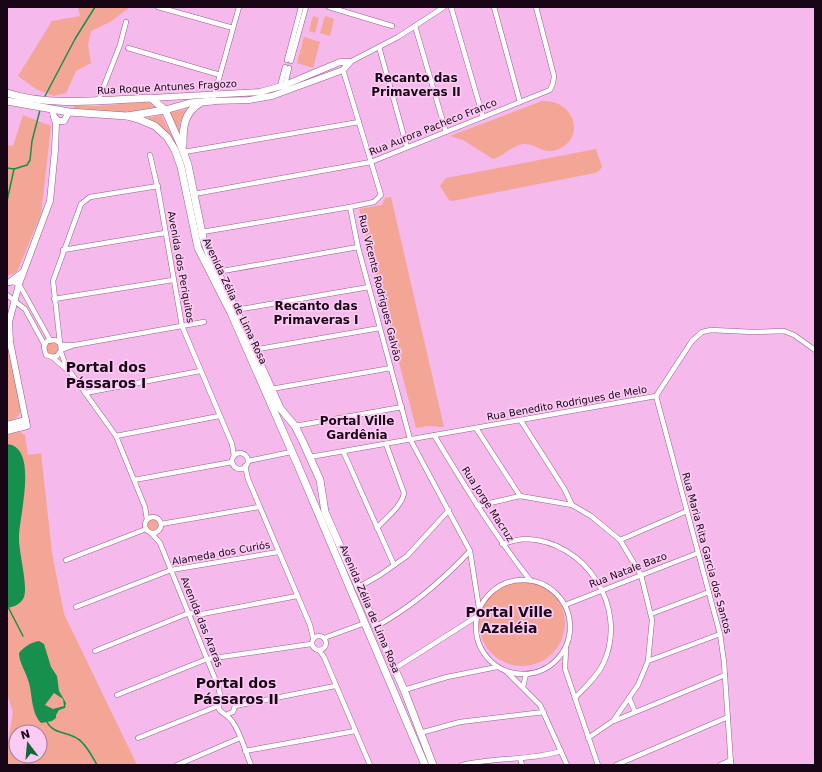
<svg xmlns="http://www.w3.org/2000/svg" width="822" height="772" font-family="'DejaVu Sans',sans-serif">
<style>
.green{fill:#f3a695;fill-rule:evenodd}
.water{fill:#16904c;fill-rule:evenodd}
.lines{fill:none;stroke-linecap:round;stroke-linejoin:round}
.stream{stroke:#16904c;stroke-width:1.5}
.minor-casing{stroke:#96608e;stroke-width:5.5}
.tertiary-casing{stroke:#96608e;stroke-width:7}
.secondary-casing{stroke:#96608e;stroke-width:8}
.minor{stroke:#fff;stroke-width:4.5}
.tertiary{stroke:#fff;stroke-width:6}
.secondary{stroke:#fff;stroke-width:7}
.labels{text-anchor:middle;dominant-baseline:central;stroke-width:3.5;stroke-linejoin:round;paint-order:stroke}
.street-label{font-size:10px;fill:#180516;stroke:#fbcbf3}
.quarter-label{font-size:12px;font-weight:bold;fill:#180516;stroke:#fbcbf3}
.district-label{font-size:14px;font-weight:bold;fill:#180516;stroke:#fbcbf3}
</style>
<rect width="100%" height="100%" fill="#f5b9eb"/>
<g class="green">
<path d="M78,7H130L110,22L91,31L88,45L91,63L76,71L66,93L54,96L36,89L18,76L52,21L80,16Z"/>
<path d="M313,16L319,18L315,33L309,31Z"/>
<path d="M325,16L334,19L330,36L320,33Z"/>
<path d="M304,37L320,42L313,68L297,63Z"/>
<path d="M542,101C573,99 587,136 559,149C543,156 537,143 523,144C511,146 504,156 493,159L463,140L450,136Z"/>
<path d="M144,102L152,103L157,108C128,116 102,113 73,110L74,106H98Z"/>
<path d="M188,109L180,122L179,134L170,113Z"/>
<path d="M23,115L51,126L41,214L17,272L7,276V145L13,146Z"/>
<path d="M161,115L175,142V143L144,119Z"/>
<path d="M596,149L602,167L599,171L595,173L452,201L449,200L440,186L446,178Z"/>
<path d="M391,197L444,427L428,426L416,428L359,209L382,205L385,198Z"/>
<path d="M7,327L21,405C21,417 17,418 7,422Z"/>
<circle cx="53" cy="348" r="7"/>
<path d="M20,432L25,435L28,455L41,453L52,553L64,614L137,765H7V748L13,713L7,693V434ZM16,732H40V756H16Z"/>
<circle cx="153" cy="525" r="7"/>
<circle cx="522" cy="623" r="43"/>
</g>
<g class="water">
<path d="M7,444C40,447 18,519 19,539C19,553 28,585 24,597C21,604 14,607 7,608Z"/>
<path d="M39,641L44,644L51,667L57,676L59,691L66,703L65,708L59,710L56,715V718L52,721L41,723C30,711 33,693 28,680C25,670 19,662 19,653C25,646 30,643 39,641ZM54,693L63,699L64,706L53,709L45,705Z"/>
</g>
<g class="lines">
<g class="stream">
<path d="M44,98L75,39L95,7"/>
<path d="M7,168L14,169L27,165L30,160L32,141L40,110"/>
<path d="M7,201L14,169"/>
<path d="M7,605L23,636"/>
<path d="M47,722C53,734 68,732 78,739C86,744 92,756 97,765"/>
</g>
<g class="minor-casing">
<g id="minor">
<path d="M158,7L233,28"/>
<path d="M329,7L392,26"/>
<path d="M451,7L483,117"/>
<path d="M494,7L520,102"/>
<path d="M415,26L446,132"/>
<path d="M379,47L407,147"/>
<path d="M128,48L220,75"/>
<path d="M287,60L301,7"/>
<path d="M291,61L306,7"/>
<path d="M350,62L398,37L444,7"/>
<path d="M343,70L381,195L374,202L350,207L358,247L410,439L470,551L479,608"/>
<path d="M285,85L289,68"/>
<path d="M280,86L285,67"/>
<path d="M214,96L239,7"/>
<path d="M98,101L120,45L126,22"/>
<path d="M184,152L359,122"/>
<path d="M150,155L159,194L182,326L232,444L234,456"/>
<path d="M194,194L371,162L550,90L553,83L554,76L536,7"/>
<path d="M202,232L350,207"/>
<path d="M63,250L165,233"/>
<path d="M217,272L358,247"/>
<path d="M7,283L13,282L19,284L50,340"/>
<path d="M7,295L25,309L44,344"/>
<path d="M54,299L173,280"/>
<path d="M236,310L369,287"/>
<path d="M60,343L53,281L81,204L90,197L158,186"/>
<path d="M61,345H75L204,322"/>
<path d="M61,350L60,343L55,340L47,341L44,347L46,355L52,357L57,356L61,350L72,346"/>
<path d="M253,350L380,328"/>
<path d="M61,352L67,369"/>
<path d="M52,357L71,373L116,436L145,507L147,520"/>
<path d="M271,389L391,368"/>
<path d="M85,393L200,371"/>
<path d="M656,396L720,634L724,662L731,765"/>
<path d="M521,421L565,490L572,505"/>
<path d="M295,426L402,407"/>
<path d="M476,428L520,496"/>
<path d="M434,435C464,485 494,534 530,580"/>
<path d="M116,436L219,416"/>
<path d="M343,451L394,565"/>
<circle cx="240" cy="461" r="8"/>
<path d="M310,457L656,396L692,341L702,332L711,330L753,332L784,331L794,335L815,350"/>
<path d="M248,461L291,452"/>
<path d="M245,466L248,479L310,625L313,638"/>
<path d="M134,480L232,462"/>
<path d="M477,506L520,496L572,505L591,516L620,540L641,575L652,620L648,661L638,685L613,721L588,738"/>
<circle cx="153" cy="525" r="8"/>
<path d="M161,524L259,507"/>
<path d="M377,528C386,518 402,506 404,493L386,444"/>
<path d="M152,534L160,543L218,686L221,699"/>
<path d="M620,540L687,511"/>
<path d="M502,544C510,542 518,539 526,539C586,541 628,607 604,662C598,676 585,687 575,698"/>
<path d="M66,560L146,529"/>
<circle cx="523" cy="627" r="47"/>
<path d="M357,588L380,575L407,556L449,510"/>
<path d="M565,605L698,553"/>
<path d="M76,607L171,570L278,552"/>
<path d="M651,614L709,592"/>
<path d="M375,627C412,607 441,582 470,551"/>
<circle cx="319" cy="643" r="7"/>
<path d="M324,638L365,623"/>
<path d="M566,648L565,669L598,765"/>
<path d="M319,650L324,657L370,765"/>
<path d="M95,651L189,613L202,614L297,596"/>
<path d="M648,661L720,634"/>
<path d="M394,669L476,617"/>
<path d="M506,671L540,705L567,765"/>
<path d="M523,687L526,674"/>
<path d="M404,690L447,677L497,667"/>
<path d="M117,695L207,659L311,644"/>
<path d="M629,698L635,712"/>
<path d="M235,706L335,686"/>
<path d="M228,714L233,712L235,706L233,699L227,697L219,701V709C222,714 228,715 232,721C241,733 245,751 251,765"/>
<path d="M614,721L725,675"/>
<path d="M420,733L460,722L544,712"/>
<path d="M138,738L218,706"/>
<path d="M245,751L355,731"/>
<path d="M520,758L522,765"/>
<path d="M177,765L240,738"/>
<path d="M462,765C495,757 529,761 561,751"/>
<path d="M616,765L728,717"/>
<path d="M720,765L731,760"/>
</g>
</g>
<g class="tertiary-casing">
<g id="tertiary">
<path d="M151,98L260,92L285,85L340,62H350L343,70L272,96L249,100L213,101"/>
<path d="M52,109L54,117L59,121H64L69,112"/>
<path d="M10,282L23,272"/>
<path d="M7,425L26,420"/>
<path d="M7,431L27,426L10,342L9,322L19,284L50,201L55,150L56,123L54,117"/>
</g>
</g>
<g class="secondary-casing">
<g id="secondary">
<path d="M7,93C49,107 107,100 151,98L165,110L182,148L188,165L203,238L210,257L236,310L280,408L295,426L303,442L320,480L325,512L404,690L433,765"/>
<path d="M7,101L69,112L127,116L165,110L190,103L213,101"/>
<path d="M127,116L141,120L155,126L167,137L175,150L181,167L198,248L231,313L296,461L425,765"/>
<path d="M183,144C183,126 184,113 200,103"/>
</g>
</g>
<use href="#minor" class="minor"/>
<use href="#tertiary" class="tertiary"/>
<use href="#secondary" class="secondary"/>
</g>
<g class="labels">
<g class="street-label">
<text transform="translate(167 87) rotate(-3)">Rua Roque Antunes Fragozo</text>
<text transform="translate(433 127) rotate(-22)">Rua Aurora Pacheco Franco</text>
<text transform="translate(181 267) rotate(80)">Avenida dos Periquitos</text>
<text transform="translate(380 288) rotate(76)">Rua Vicente Rodrigues Galvão</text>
<text transform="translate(235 301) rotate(65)">Avenida Zélia de Lima Rosa</text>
<text transform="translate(567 403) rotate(-10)">Rua Benedito Rodrigues de Melo</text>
<text transform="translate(488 504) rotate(57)">Rua Jorge Macruz</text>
<text transform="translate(221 553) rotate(-10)">Alameda dos Curiós</text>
<text transform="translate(707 553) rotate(75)">Rua Maria Rita Garcia dos Santos</text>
<text transform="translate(628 570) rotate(-21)">Rua Natale Bazo</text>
<text transform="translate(370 609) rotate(67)">Avenida Zélia de Lima Rosa</text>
<text transform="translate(202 622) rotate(68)">Avenida das Araras</text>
</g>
<g class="quarter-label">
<text x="416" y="78">Recanto das<tspan x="416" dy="14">Primaveras II</tspan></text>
<text x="316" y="306">Recanto das<tspan x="316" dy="14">Primaveras I</tspan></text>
<text x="357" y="421">Portal Ville<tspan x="357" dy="14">Gardênia</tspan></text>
</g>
<g class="district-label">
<text x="106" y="367">Portal dos<tspan x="106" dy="16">Pássaros I</tspan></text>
<text x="509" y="612">Portal Ville<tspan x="509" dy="16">Azaléia</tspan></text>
<text x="236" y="683">Portal dos<tspan x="236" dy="16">Pássaros II</tspan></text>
</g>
</g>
<rect width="822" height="772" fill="none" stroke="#180516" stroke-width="16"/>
<g transform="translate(28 744) rotate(344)"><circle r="19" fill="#fbcbf3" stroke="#a07c9b"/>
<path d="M0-3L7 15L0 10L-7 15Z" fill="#166737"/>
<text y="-6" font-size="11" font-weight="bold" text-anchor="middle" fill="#180516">N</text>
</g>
</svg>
